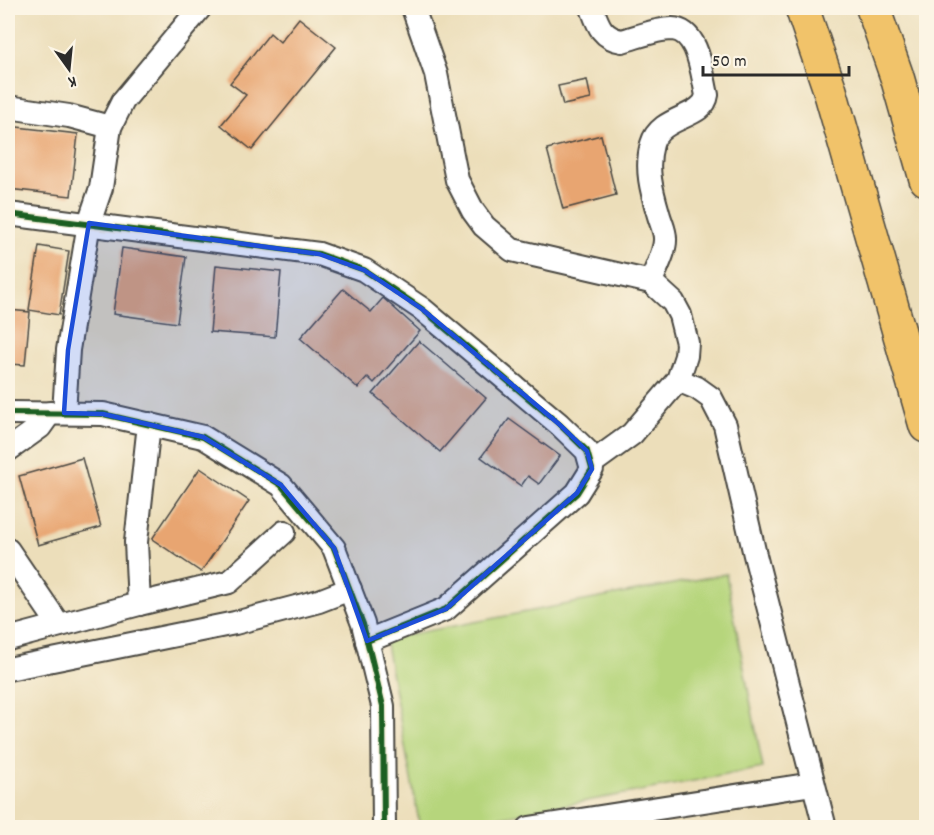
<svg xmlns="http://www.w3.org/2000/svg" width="934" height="835" font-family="Dekko,sans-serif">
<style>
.green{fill:#b6d57b;stroke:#708053;stroke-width:1.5}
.building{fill:#e8a571}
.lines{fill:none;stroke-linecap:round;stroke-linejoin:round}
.minor-casing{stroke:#484640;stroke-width:26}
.highway-casing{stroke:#484640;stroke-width:36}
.minor{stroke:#fff;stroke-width:22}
.highway{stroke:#f1c36a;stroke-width:33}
.cycleway-casing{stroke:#fcf5e5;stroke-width:10}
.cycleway{stroke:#1b5e20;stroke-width:6}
.marked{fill:#1d4ed8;fill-opacity:0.2;stroke:#1d4ed8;stroke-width:4.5;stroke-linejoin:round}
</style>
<rect width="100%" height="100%" fill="#fcf5e5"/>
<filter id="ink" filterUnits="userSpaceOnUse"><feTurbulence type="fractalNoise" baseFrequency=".0167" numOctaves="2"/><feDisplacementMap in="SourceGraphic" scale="12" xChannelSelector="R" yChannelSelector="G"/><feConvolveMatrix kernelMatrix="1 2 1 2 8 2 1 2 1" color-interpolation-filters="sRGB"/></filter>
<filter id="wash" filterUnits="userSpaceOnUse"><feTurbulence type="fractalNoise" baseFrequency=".008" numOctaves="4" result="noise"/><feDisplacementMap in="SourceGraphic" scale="24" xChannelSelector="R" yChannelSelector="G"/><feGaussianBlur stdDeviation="1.35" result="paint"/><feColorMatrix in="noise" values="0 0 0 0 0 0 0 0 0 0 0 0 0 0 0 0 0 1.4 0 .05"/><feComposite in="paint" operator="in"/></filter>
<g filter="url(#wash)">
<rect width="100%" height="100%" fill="#ecdeba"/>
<path class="green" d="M726,574L763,768L448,827H420L385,639Z"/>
<g id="blocks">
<g class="building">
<path d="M299,18L336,47L252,150L221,125L246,95L230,83L270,33L280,42Z"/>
<path d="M587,80L591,99L563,105L558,86Z"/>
<path d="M8,126L78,134L71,196L8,189Z"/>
<path d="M601,135L616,195L563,209L547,149Z"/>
<path d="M39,246L69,251L59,315L29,310Z"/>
<path d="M122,248L186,257L177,323L113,314Z"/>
<path d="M216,265L281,272L275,337L210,332Z"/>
<path d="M343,289L371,312L383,298L420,331L374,383L368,377L358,388L300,338Z"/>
<path d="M8,310L30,312L25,365L8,364Z"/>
<path d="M419,341L486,398L440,452L373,394Z"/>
<path d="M509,419L560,456L539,484L528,476L521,486L481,457Z"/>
<path d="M82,458L101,527L38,545L19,476Z"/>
<path d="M200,468L249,501L201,572L152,539Z"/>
</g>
</g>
</g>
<g filter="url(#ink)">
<use href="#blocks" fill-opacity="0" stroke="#484640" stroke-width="1.5"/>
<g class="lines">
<g class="minor-casing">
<g id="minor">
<path d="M413,8L436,74L457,180L473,211L484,226L512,250L651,282L673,302L680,315L687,343L686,356L678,380L632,434L592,463"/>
<path d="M592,8C598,25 602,38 622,41C637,37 656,29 672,29C699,30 702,75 707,95C704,119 660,115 652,144C645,169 652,192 659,216C661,223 665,231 665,238C666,251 655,270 651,282"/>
<path d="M8,107L69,116L110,127"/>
<path d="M8,214L319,254L364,270L422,309L559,424L587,451L592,469L577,493L446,609L367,641"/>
<path d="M678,380L697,388L711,398L725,425L755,555L825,828"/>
<path d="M8,413L103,414L203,437L281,485L334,548L363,624L383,706L384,828"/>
<path d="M64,413L68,350L89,223L101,188L110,127L123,101L200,8"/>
<path d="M8,450L40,427L50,413"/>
<path d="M8,550L59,625"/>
<path d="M139,604L229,582L284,532"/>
<path d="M8,639L139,604L136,542L149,424"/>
<path d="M8,669L235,623L319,601L350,589"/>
<path d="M529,828L813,784"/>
</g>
</g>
<g class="highway-casing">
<g id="highway">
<path d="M802,8L829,87L926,426"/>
<path d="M873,8L897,77L926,179"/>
</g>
</g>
<use href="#minor" class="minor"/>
<use href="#highway" class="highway"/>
<g class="cycleway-casing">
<g id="cycleway">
<path d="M8,214L319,254L364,270L422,309L559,424L587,451L592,469L577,493L446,609L367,641"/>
<path d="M8,413L103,414L203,437L281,485L334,548L363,624L383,706L384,828"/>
</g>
</g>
<use href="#cycleway" class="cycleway"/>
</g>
</g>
<path class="marked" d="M89,223L319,254L364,270L422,309L559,424L587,451L592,469L577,493L446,609L367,641L334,548L281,485L203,437L103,414L64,413L68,350Z"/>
<rect width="934" height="835" fill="none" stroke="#fcf5e5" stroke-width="30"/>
<g transform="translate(69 69) rotate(165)" stroke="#fcf5e5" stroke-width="4.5" paint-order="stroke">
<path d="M0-4.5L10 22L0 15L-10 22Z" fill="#2b2b2b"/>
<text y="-9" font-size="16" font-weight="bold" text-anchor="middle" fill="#2b2b2b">K</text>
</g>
<path d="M703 66v9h146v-9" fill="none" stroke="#2b2b2b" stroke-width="3"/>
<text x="712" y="66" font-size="18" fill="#2b2b2b" stroke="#fcf5e5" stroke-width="4.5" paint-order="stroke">50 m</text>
</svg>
